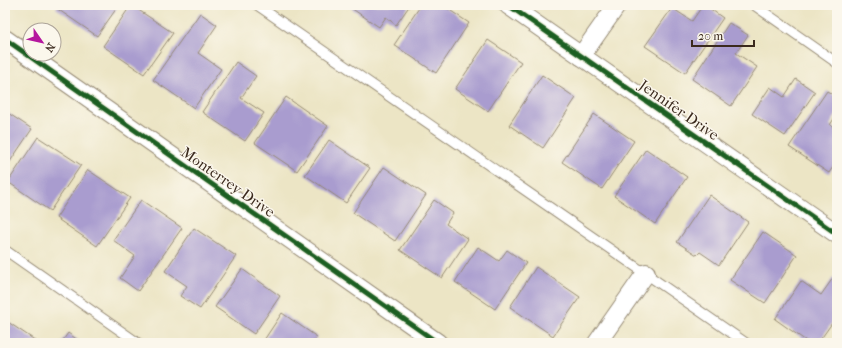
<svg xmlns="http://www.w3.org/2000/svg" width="842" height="348" font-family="'IM FELL French Canon',serif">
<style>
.building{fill:#a99ccf}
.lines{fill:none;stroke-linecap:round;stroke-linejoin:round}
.service-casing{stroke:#948872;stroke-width:11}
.minor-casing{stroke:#948872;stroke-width:20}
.service{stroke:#fff;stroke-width:9}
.minor{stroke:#fff;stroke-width:18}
.cycleway-casing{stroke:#fbf7ec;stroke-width:8}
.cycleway{stroke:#1b5e20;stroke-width:5}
.labels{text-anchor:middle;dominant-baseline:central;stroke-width:3;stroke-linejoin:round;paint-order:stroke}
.street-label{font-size:15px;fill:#3b2a1e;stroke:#fbf7ec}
</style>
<rect width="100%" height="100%" fill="#fbf7ec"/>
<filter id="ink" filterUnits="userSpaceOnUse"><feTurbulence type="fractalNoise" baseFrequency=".025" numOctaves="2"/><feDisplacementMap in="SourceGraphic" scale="8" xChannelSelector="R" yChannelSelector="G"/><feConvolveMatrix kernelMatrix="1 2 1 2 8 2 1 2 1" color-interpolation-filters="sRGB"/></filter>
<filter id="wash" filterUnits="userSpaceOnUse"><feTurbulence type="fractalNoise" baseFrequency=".012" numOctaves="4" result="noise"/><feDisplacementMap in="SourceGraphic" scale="16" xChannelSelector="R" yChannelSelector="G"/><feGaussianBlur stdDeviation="0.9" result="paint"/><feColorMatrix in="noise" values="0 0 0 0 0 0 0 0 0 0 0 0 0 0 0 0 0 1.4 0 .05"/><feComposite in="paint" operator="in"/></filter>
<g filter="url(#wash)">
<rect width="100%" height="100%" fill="#ece5c5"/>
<g id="blocks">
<g class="building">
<path d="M58,5H119L97,36L56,8Z"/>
<path d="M131,5L173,33L144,74L103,46Z"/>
<path d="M353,5H410L396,25L386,17L379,27L351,8Z"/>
<path d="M421,5H442L469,23L436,73L394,45Z"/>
<path d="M703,5H705L723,18L685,73L645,46L672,8L692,21Z"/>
<path d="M200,13L217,25L198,53L221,69L194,108L153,80Z"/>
<path d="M729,23L748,35L736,53L757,67L731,106L692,79Z"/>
<path d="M488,40L521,62L488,111L455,89Z"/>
<path d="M236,62L256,76L241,98L264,113L245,141L202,112Z"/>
<path d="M542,75L576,98L543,148L509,125Z"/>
<path d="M796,79L815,92L785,136L752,114L770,87L784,97Z"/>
<path d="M827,91L837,97V114L830,125L837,130V161L829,173L789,147Z"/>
<path d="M286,97L328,126L297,171L255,143Z"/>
<path d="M5,111L32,129L5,169Z"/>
<path d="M594,114L634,141L602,189L562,162Z"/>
<path d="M38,137L81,165L50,211L8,182Z"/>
<path d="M329,140L370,168L346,203L305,175Z"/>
<path d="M646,149L687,177L655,224L614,196Z"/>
<path d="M384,167L426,195L395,241L353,213Z"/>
<path d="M88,170L130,198L97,246L56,218Z"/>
<path d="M709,195L748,222L719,265L700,252L697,255L677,242Z"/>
<path d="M141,200L182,228L138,291L120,278L135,256L113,240Z"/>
<path d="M434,200L453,213L446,224L468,239L442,278L400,250Z"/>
<path d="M194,228L236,256L200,309L180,296L187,286L165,271Z"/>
<path d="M763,232L797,255L765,303L730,280Z"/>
<path d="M478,247L499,261L507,250L526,263L495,309L455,282Z"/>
<path d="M536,267L580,297L553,336L510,307Z"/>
<path d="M242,269L280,296L254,334L215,307Z"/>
<path d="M833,278L837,282V316L818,343H809L775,319L801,281L821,295Z"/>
<path d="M282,313L317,337L312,343H262Z"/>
<path d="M5,320L39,343H5Z"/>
<path d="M68,333L82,343H61Z"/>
</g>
</g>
</g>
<g filter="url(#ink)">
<use href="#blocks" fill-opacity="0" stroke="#948872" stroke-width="1"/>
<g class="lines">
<g class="service-casing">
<g id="service">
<path d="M257,5L746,343"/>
<path d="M754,5L837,63"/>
<path d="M5,250L138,343"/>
</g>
</g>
<g class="minor-casing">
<g id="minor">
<path d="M508,5L837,234"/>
<path d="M5,39L438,343"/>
<path d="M581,56L617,5"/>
<path d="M597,343L646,273"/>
</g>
</g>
<use href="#service" class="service"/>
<use href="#minor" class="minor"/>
<g class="cycleway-casing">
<g id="cycleway">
<path d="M508,5L837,234"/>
<path d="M5,39L438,343"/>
</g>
</g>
<use href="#cycleway" class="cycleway"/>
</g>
</g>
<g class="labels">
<g class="street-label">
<text transform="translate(679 110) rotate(35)">Jennifer Drive</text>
<text transform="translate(228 182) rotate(35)">Monterrey Drive</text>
</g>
</g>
<rect width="842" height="348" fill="none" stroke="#fbf7ec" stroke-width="20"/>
<g transform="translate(42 42) rotate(124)"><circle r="19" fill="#fbf7ec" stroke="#aea59a"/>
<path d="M0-3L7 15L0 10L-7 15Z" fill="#b5179e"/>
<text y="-6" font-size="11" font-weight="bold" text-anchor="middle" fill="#3b2a1e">N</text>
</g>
<path d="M692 40v6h62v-6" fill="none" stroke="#3b2a1e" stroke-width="2"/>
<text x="698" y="40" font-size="12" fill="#3b2a1e" stroke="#fbf7ec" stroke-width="3" paint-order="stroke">20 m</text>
</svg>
